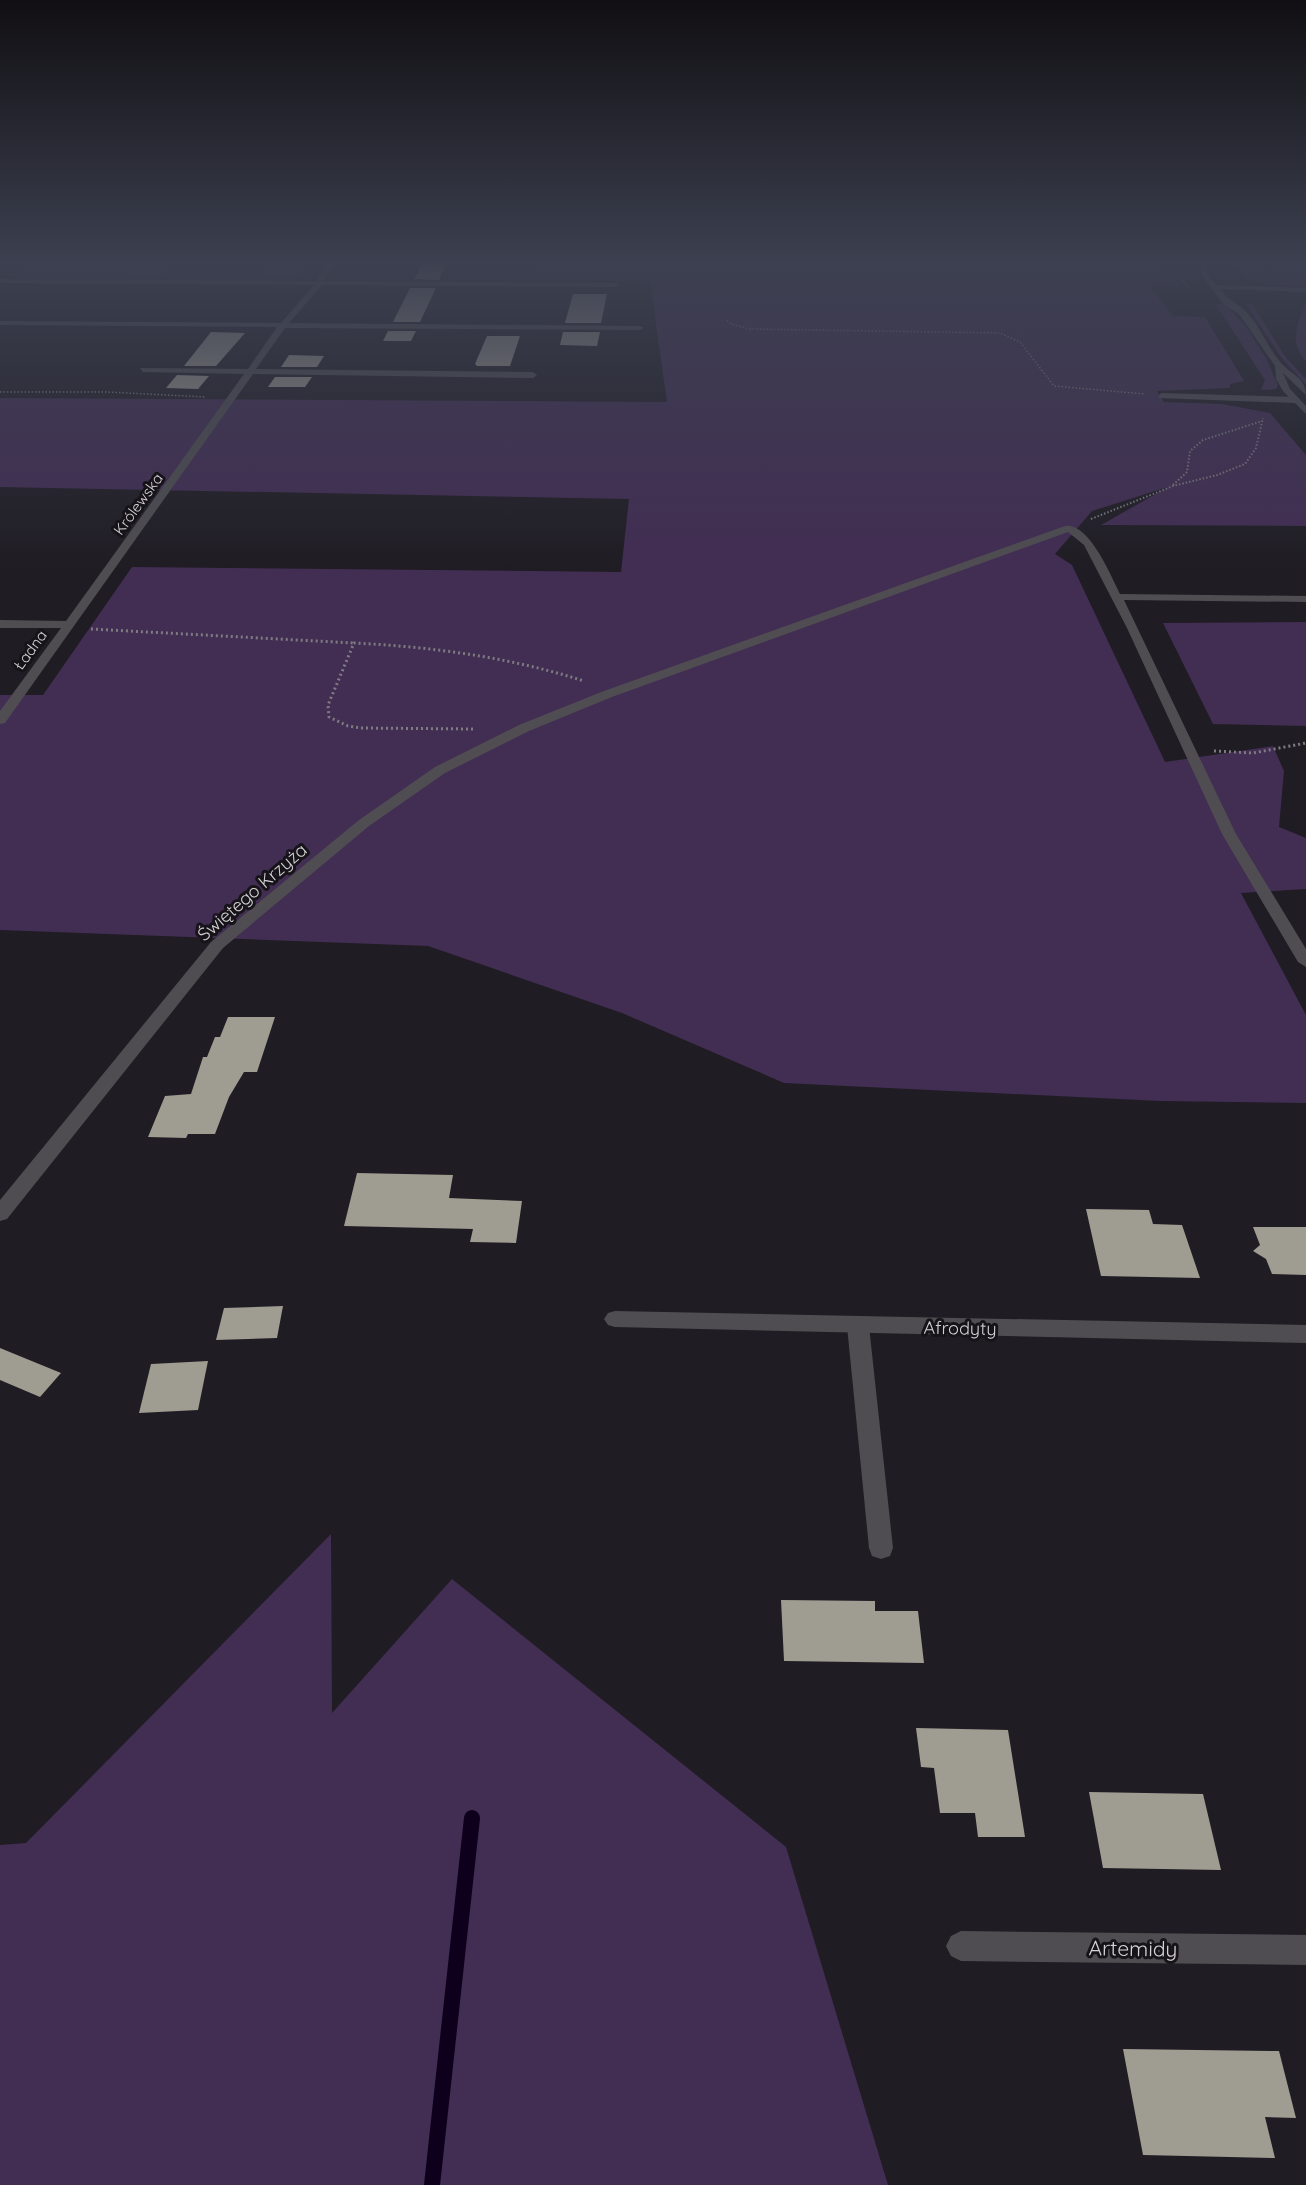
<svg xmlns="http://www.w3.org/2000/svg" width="1306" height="2185" font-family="Quicksand,sans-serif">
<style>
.green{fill:#422d53}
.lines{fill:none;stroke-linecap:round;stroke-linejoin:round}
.stream{stroke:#0e001d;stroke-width:16}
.building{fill:#9f9c92}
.path-far2{stroke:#7e7b81;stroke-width:1.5;stroke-dasharray:1.5 2;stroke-linecap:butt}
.path-far1{stroke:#7e7b81;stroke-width:2;stroke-dasharray:1.5 2;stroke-linecap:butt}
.path{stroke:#7e7b81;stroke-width:3;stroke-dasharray:2 3;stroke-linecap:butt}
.lane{fill:#4f4d51;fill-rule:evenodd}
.street{fill:#4f4d51;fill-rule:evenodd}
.labels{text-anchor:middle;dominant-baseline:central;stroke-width:6;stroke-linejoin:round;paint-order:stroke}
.far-street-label{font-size:15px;fill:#d5d2d7;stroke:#161319}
.street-label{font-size:18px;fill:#d5d2d7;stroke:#161319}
.near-street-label{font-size:21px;fill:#d5d2d7;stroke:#161319}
</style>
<rect width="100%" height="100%" fill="#1f1c23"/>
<g class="green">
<path d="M26,264H177L163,279L9,278Z"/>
<path d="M266,264H309L299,278L253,280Z"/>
<path d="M530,264H1163L1180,285L1150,286L1173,316L1205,317L1244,381L1230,384V388L1157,391L1164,402L1222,404L1270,413L1306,455V526L1101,525L1168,487L1092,511L1055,554L1072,565L1165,762L1273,746L1284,771L1279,827L1306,838V889L1241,893L1306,1015V1103L1160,1101L784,1083L622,1013L428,946L0,930V695H43L132,567L621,572L629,499L0,487V398L667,402L650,281L525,282Z"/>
<path d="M1234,264H1306V286L1265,284L1249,280Z"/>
<path d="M1306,302V361C1288,342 1298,323 1306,302Z"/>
<path d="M1223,303L1245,325L1266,358L1278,385L1276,389L1261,390L1265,380L1216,305Z"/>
<path d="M1246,304H1252L1286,358L1306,379V385L1281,357Z"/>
<path d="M1306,622V726L1213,724L1163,623Z"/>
<path d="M331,1534L332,1713L452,1579L786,1847L888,2185H0V1845L26,1843Z"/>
</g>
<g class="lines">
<path class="stream" d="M432,2185L472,1818"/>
</g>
<g class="building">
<path d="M422,264H446L439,280L414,279Z"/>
<path d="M410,288H436L420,322H393Z"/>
<path d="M573,294H607L601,323H565Z"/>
<path d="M388,331H416L411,341H383Z"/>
<path d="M211,332L245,333L216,366H184Z"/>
<path d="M563,332H600L597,346L560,345Z"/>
<path d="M487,336H520L510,366H477L475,364Z"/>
<path d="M289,355L324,356L317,367H281Z"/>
<path d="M177,375L209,376L198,389L166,388Z"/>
<path d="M275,377H312L305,387H268Z"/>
<path d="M228,1017H275L257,1072H244L229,1097L215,1134H188L186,1138L148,1137L165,1096L191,1094L203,1057H207L215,1037H220Z"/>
<path d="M357,1173L453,1175L449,1198L522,1201L516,1243L470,1242L473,1229L344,1226Z"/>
<path d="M1086,1209L1149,1210L1153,1224L1182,1225L1200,1278L1101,1276Z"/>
<path d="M1253,1227H1306V1275L1272,1274L1266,1259L1253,1251L1260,1245Z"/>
<path d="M283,1306L277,1338L216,1340L224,1308Z"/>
<path d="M0,1348L61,1373L40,1397L0,1380Z"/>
<path d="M208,1361L198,1410L139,1413L151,1364Z"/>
<path d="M781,1600L875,1601V1611H918L924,1663L784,1661Z"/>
<path d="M916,1728L1008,1730L1025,1837H978L975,1813H940L934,1768L921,1767Z"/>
<path d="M1089,1792L1203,1794L1221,1870L1103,1868Z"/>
<path d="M1123,2049L1279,2051L1296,2118L1265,2117L1275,2158L1143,2155Z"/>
</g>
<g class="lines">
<g class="path-far2">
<path d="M1169,264L1188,287"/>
<path d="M727,320L731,324L750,329L1000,333L1020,342L1054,386L1145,394"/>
<path d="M0,392H107L206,397"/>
</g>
<g class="path-far1">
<path d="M1173,485L1187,472L1190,451L1203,440L1262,421"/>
<path d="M1091,519L1173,486L1217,475L1245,464L1256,448L1263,418"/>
</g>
<g class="path">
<path d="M91,629L354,643"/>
<path d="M473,729L361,728L348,726L329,717L328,705L354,643C433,647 509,657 584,681"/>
<path d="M1214,751L1253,753L1306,743"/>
</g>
<g class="lane">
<path d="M1161,393L1295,397L1299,400L1295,403L1158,398Z"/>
<path d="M858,1318L865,1320L869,1326L893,1548L890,1556L881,1559L872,1556L869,1548L847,1326L851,1320Z"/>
</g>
<g class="street">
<path d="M326,264H333L324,281L615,283L619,285L615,287L322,285L289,323L640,326L644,328L640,330L285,328L256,369L533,372L537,375L533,378L253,374L5,723L0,724V711L61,628H0V620L66,621L244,374L143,372L140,368L248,369L277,327L0,325V321L281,323L314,285L0,283V279L317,281Z"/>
<path d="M1202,267H1206L1207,273L1216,285L1306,288V292L1220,289C1227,299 1236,302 1244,310C1260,324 1267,348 1282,364C1291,374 1306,378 1306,395L1283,373L1290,389L1306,406V414L1283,391L1276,379L1275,366L1239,314L1224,305L1201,274Z"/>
<path d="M1065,526C1089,522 1111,576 1120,594L1306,596V602L1124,600L1236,834L1306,949V967L1298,962L1222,834L1127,628L1084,545L1068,532L612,697L529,731L445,773L369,826L223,948L7,1219L0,1221V1200L211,942L359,820L435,767L519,725L604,691Z"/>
<path d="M615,1311L1306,1325V1343L615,1327L608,1325L604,1319L608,1313Z"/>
<path d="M961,1931L1306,1935V1965L961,1961L951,1956L946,1946L951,1936Z"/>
</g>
</g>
<linearGradient id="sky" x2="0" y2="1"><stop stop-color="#110f13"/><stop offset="0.46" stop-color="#3c4050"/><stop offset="1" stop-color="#3c4050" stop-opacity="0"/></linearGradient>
<rect width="1306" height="570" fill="url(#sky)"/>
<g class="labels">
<g class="far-street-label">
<text transform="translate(138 504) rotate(-54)">Królewska</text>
<text transform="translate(30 650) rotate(-54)">Ładna</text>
</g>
<g class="street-label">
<text transform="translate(252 892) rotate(-41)">Świętego Krzyża</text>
<text transform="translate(960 1328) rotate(1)">Afrodyty</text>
</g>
<g class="near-street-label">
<text transform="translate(1133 1948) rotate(1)">Artemidy</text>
</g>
</g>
</svg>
